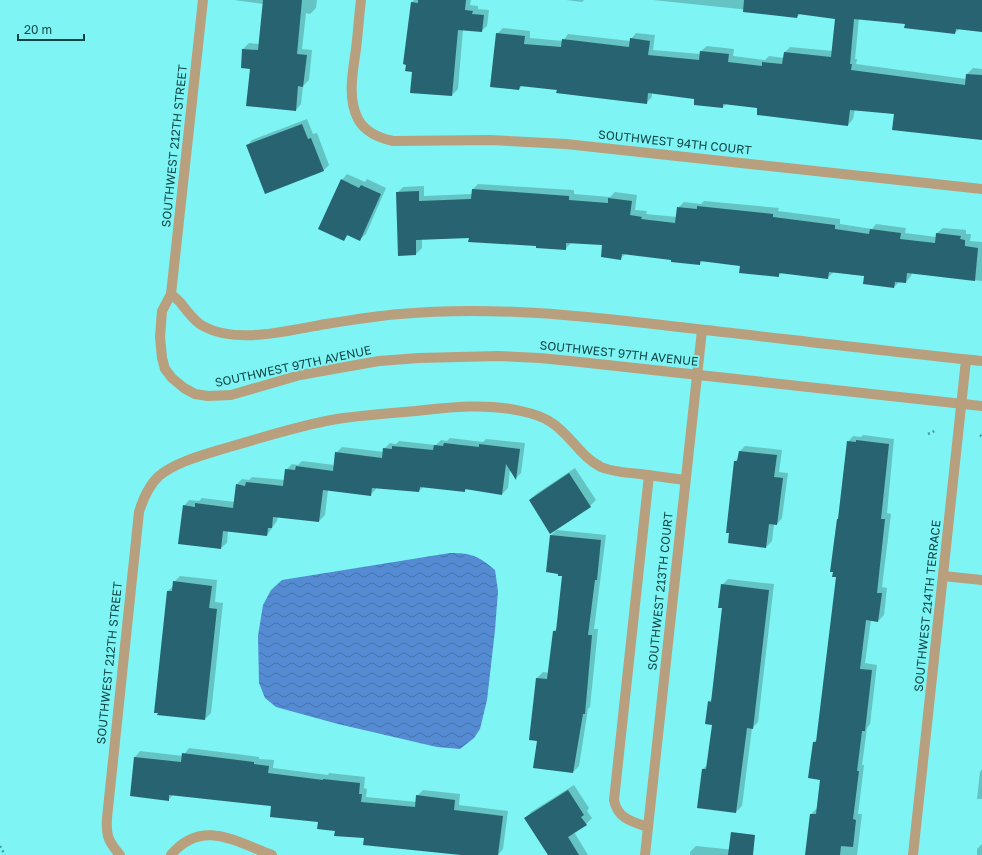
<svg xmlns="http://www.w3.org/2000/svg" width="982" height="855" font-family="'Golos Text',sans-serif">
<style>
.water{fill:url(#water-waves)}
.shadow{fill:#0003}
.building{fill:#286371}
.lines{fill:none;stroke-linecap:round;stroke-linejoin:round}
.path{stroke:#489e9e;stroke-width:2.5;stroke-dasharray:2 3;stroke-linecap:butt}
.minor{stroke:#b89f7d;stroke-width:10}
.labels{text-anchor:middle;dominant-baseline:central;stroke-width:4;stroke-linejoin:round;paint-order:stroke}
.street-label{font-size:12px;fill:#0f4444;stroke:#7ef4f4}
</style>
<defs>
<pattern id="water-waves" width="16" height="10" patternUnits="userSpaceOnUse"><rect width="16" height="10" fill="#548bd2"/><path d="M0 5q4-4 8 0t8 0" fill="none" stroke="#4473ac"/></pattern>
</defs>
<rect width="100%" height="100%" fill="#7ef4f4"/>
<path class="water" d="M450,553C472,553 478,556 495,570L498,591L495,630L487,700L480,729L474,738L460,749L437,747L338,724L276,707L265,698L259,683L258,636L263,605L271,590L282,580Z"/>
<g class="shadow">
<path d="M234,0H317L316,8L310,14L306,13L302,49L312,50L309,80L303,86L301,104L296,110L251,68L242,67L243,49L249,43L259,44L264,4Z"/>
<path d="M414,0H471L470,5L478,6V9L489,10L487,26L481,31L463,29L458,89L452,95L413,71L412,2Z"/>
<path d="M566,0H584L582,2Z"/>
<path d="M653,0H982V31L959,29L955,33L906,23L859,18L855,59H857L856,64L966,79L967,74L973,68L982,69V138L896,114L855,109L853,119L848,125L759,107L726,104L723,107L695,98L652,93V97L646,103L558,89L522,86L519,89L497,34L503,28L530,31V38L563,41L568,34L630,41L631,39L636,33L655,35L653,50L700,54L701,51L707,46L734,49L733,56L765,60L769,56L784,58V53L790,47L833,51L836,18L801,13L797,17L768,12Z"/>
<path d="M307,119L313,134L317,133L329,165L323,171L247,146L252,140Z"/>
<path d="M347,174L365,182L367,179L386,188L366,234L360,239L349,234L344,239L342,180Z"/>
<path d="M478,184L574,190V194L610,197L615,192L637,195L635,210L647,211L646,214L677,217L678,208L684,202L701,204L704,201L779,208L778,211L840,219V224L872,229L876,224L906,228L905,233L936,237L937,233L943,228L966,230V234H971L970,241L982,242V281L912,273L911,276L906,282L900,281L894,287L865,276L834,272L827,278L783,272L778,276L741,265L703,260L700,264L672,259L626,253L620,259L604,244L572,242L565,249L470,237L422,239V248L416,254L397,193L403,187L424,186V196L472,194L473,189Z"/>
<path d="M863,435L894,439L887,513L891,514L882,587L887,588L884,615L878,621L871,620L865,663L877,665L870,724L867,728L862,765H864L858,814H862L857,855H806L811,814L817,808L821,779L814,742L817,739L837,577L848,442L853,436L861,437Z"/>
<path d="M450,438L483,442L486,439L525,443L521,473L516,478L510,469L508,488L502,494L467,489L464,491L424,486L419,491L376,487V489L370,495L328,490L325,515L319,521L278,516L277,521L267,535L228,531L227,543L221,548L184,506L189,500L199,501L202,498L235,502L236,485L242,479L249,480L252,477L285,480L286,470L292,464L298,465L302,461L334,465L336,453L342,447L384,452V449L390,443L396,444L399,441L436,445L441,440L447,441Z"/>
<path d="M745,446L782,450L779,472L788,473L782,518L777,524H774L772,541L766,547L735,462L739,457L740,451Z"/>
<path d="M575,468L596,500L590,506L550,532L530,500L536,494Z"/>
<path d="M557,530L606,535L594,629H598L590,707L588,709L579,766L573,772L538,740L537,678L543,672L549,673L554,631L558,627L563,576L551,535Z"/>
<path d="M180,576L217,580L215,602L223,603L211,713L205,719L159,714L168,591L173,586L174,582Z"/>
<path d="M728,579L774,584L758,722L752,728L742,806L736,812L698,807L703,769L707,765L713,724L709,702L713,697L723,607L722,585Z"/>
<path d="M189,748L259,757V759L274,760L273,768L328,775L329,773L365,777L364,788L367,789L366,797L417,802V796L423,790L460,794L459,805L508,811L503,849L498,855H470L365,838L336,830L319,821L272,805L174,794L168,800L131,795L135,757L140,751L183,756Z"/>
<path d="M982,769V799H977L980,772Z"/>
<path d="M574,785L589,808L587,811L592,818L586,824L574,832L588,855H550L526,818L531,812Z"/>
<path d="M982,844V855H977V849Z"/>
<path d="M696,846L734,850L733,855H690V852Z"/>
</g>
<g class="building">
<path d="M263,0H302L297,54L307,55L303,87L298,86L296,111L246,106L250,69L241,68L242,49L258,50Z"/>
<path d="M418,0H466L465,10L473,11L472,14L484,15L482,32L458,30L452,96L410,93L412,72L405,71L406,65L403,64L411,2L418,3Z"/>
<path d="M744,0H982V32L956,29L955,34L904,28L905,24L854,19L850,64H852L851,70L965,85L966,74L982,75V140L892,130L894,114L850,110L848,126L757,115V108L723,104V108L694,105V99L648,93L647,104L556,93L557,90L520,86L519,90L490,87L496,33L525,36L524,44L561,47L562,39L629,47L630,38L650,41L648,55L699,60L700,51L729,54L728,62L762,66V62L782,64L784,52L831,57L835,19L798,14L797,18L743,12Z"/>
<path d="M302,124L308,139L311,138L324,171L265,194L246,145Z"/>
<path d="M341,179L359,188L361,185L381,194L360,241L347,235L344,241L318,229Z"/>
<path d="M472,189L569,196V200L608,203V198L632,201L630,215L642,217L641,219L675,223L677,207L697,209V206L773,214V217L835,225V229L869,234L870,229L901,233L900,239L935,243L936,233L961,236L960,239L965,240V246L978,248L975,281L907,273L906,283L895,282L894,288L863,284L864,276L829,272L828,279L779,273V277L739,273L740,266L700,261V265L671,262V260L622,254L621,260L601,257L602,245L566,243V250L536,248V246L468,242L469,238L416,240V255L398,256L396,192L419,191V201L471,199Z"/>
<path d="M856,440L889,444L881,519H885L877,593H882L878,622L866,620L860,669L872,670L865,731H862L857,771H859L853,819L856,820L853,847L841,846L840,855H805L810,814H816L820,780L808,778L813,742H816L836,577H832L833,572H830L837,519H838L847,441L856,442Z"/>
<path d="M444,443L479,447V444L520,449L516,480L506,464L502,495L465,489V492L420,487L419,492L372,488L371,496L323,490L319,522L273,517L272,528H268L267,536L223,531L221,549L178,544L183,505L195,507V503L233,508L236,484L245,486L246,482L283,486L285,469L295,470L296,466L333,471L335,452L382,458L383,448L392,449V446L433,450L434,445L443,446Z"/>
<path d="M739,451L777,455L774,477L783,478L777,525L769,524L766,548L728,543L729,533H726L734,461H737Z"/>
<path d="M569,473L591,507L550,534L529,500Z"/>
<path d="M550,535L601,540L597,580H595L588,635H592L585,714H583L573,773L533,768L537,741L529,740L536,678L547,679L553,631H556L562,576H558V574L546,572Z"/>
<path d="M173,581L212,586L209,608L217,609L205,720L157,715L158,713H154L167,591H172Z"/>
<path d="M721,584L769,590L753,729L747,728L736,813L697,808L702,769H706L712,725L705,724L708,701L711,702L722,608H718Z"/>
<path d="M182,753L254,762V764L269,766L268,773L323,780V779L360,783L359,794H362L361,802L415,807L416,795L455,800L454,810L503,816L498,855H461L363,845L364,838L334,836L335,831L317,829L318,822L270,817L271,806L169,795V801L130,796L134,757L181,762Z"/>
<path d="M568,790L584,815L581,817L587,825L568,837L579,855H548L524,818Z"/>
<path d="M731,832L755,835L753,855H728Z"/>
</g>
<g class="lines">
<g class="path">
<path d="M928,434L937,430"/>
<path d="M980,435L982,437"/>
<path d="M0,846L5,855"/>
</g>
<g class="minor">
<path d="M203,0L171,294L162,311L160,337L162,358L165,369L172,378L184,388L195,394L208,396L231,395L300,375L339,368L379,361L419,358L498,356L540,358L580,362L982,406"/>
<path d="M361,0C359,16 358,33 356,49C353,71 347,98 358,119C365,132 379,138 393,141L490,140L566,144L982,189"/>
<path d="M171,294C175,298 180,301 183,306C190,314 194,321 203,326C237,345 289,330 326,324C351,320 376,316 400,314C496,305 592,317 688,328C786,339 884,351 982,361"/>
<path d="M943,576L982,580"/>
<path d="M648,827C632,822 617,818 614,800L649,475"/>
<path d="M120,855C108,841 106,836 107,818L139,512C143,499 148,486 159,476C177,461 207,454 229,447C265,437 300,425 337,419C363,415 390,413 416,411C451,407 486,403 521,411C530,413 541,416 549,421C570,433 579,456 601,467C613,472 628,473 640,474C655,476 670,478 685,480"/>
<path d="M171,855C202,818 236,842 272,855"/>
<path d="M645,855L702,330"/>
<path d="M913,855L966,360"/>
</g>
</g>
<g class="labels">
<g class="street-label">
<text transform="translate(675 142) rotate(6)">SOUTHWEST 94TH COURT</text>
<text transform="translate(174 146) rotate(-84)">SOUTHWEST 212TH STREET</text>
<text transform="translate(619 353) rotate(6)">SOUTHWEST 97TH AVENUE</text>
<text transform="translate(293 366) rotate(-12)">SOUTHWEST 97TH AVENUE</text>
<text transform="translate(660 591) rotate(-84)">SOUTHWEST 213TH COURT</text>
<text transform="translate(927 606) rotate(-84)">SOUTHWEST 214TH TERRACE</text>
<text transform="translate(109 663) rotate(-84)">SOUTHWEST 212TH STREET</text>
</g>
</g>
<path d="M18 34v6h66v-6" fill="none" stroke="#0f4444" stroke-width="2"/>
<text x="24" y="34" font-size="12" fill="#0f4444" stroke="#7ef4f4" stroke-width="3" paint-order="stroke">20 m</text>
</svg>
